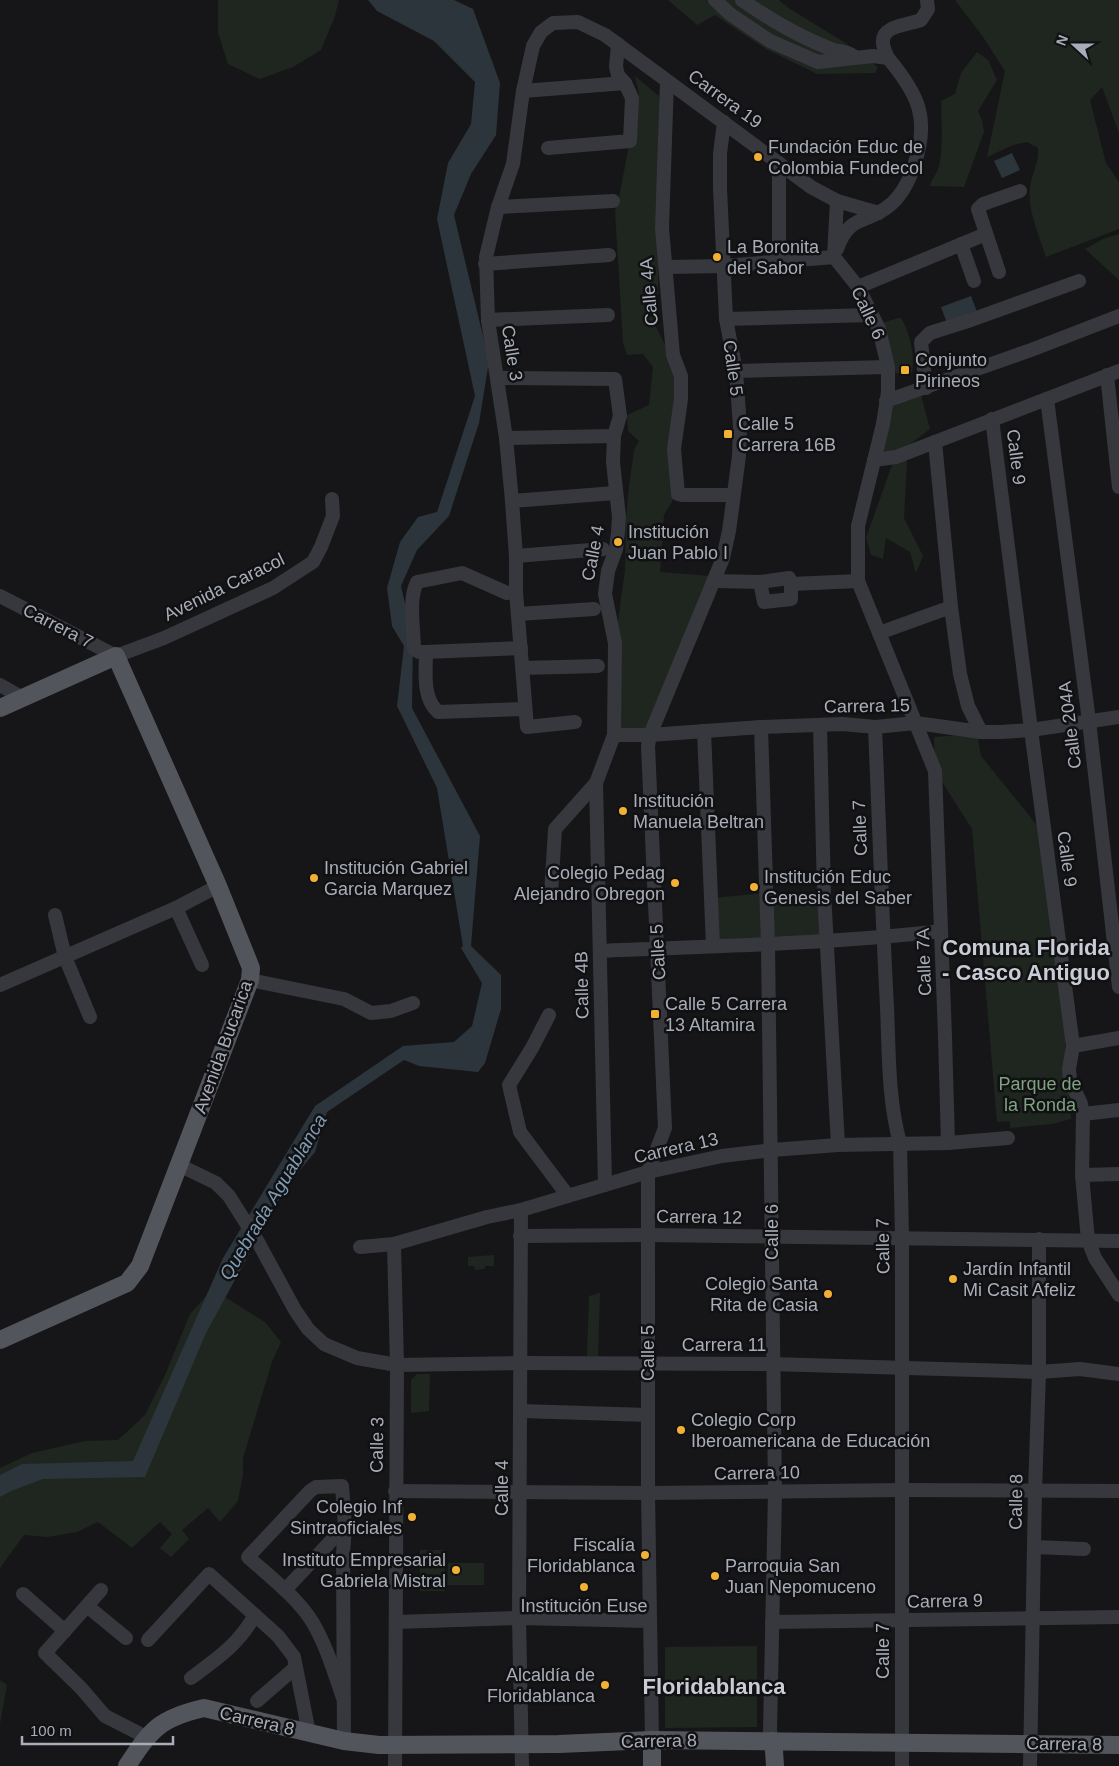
<svg xmlns="http://www.w3.org/2000/svg" width="1119" height="1766" font-family="Arial,sans-serif">
<style>
.green{fill:#1e261f}
.water{fill:#2c353c}
.lines{fill:none;stroke-linecap:round;stroke-linejoin:round}
.minor{stroke:#37383d;stroke-width:14}
.major{stroke:#53555c;stroke-width:18}
.poi-dot{fill:#f2b134;stroke:#111113;stroke-width:2}
.labels{text-anchor:middle;dominant-baseline:central;stroke-width:5;stroke-linejoin:round;paint-order:stroke}
.street-label{font-size:18px;fill:#a8adb8;stroke:#111113}
.poi-label{font-size:18px;fill:#a8adb8;stroke:#111113;text-anchor:start}
.park-label{font-size:18px;fill:#7fa381;stroke:#111113}
.water-label{font-size:19px;font-style:italic;fill:#7f9bb3;stroke:#111113}
.district-label{font-size:22px;font-weight:bold;fill:#c9ccd4;stroke:#111113}
</style>
<rect width="100%" height="100%" fill="#161618"/>
<g class="green">
<path d="M218,0H339L335,16L321,50L293,67L260,79L228,64L218,33Z"/>
<path d="M668,0H779L790,9L844,42L878,67L875,73L817,74L766,49L715,15L697,25Z"/>
<path d="M955,0H1119V133L1102,87L1090,100L1106,163L1119,182V229L1046,257C1039,235 1027,210 1030,187C1032,172 1039,165 1038,148L1027,142L1013,145L987,157L1005,71L983,37Z"/>
<path d="M977,52L988,60L997,80L978,111L982,120L984,132L964,187L930,186C931,180 936,175 938,169C944,153 941,119 941,101L955,94L961,73Z"/>
<path d="M635,76L659,96L661,117L658,304L656,327L676,366V495L664,515L660,572L711,576L649,732L615,734V643L625,570L626,518L629,487L634,450L639,441L628,431L627,415L649,405L653,367L643,354L627,355L623,343L615,211L619,197L639,94Z"/>
<path d="M1119,234V280L1085,249L1103,239Z"/>
<path d="M898,318H901C910,332 915,357 912,373C904,375 898,375 891,370L882,323Z"/>
<path d="M919,387L930,429L893,457L878,450L894,394Z"/>
<path d="M907,460L904,518L923,556L916,573L910,552L886,538L883,559L871,555L866,538L893,462Z"/>
<path d="M977,734L981,756L1044,834L1067,1034L1065,1044L1071,1119L1052,1124L1010,1128V1121L997,1122L972,829L939,777L935,761L934,737Z"/>
<path d="M767,893H824L826,941L713,946L711,898Z"/>
<path d="M494,1255V1266H485V1269L475,1270L474,1266H468V1257Z"/>
<path d="M217,1292L265,1322L281,1342L272,1362L243,1458V1474L238,1501L220,1522L208,1508L182,1530L189,1539L171,1557L160,1548L172,1534L160,1522L132,1548L98,1522L77,1532L48,1537L24,1535L0,1568V1468L32,1453L85,1441L118,1440L145,1415L165,1375L190,1314L207,1295Z"/>
<path d="M600,1293L598,1356H587L589,1296Z"/>
<path d="M417,1374H430L429,1411L411,1413V1380Z"/>
<rect x="420" y="1550" width="25" height="41"/>
<path d="M448,1563H484V1585H447Z"/>
<path d="M757,1646V1727L665,1728V1647Z"/>
<path d="M0,1680L7,1685L0,1724Z"/>
</g>
<g class="water">
<path d="M368,0H454L473,9L500,83L496,135L471,174L454,215L489,361L479,423L449,516L417,550L401,586L413,638L412,708L480,836L471,946L501,975V1009L485,1063L478,1072L419,1066L404,1060L327,1112L315,1152L285,1188L206,1333L145,1477L43,1479L11,1491L0,1497V1475L22,1464L133,1461L223,1258L315,1106L403,1046L454,1042L472,1026L482,983L461,948L463,946L437,788L397,706L404,646L392,626L387,588L400,542L418,517L437,512L475,396L437,219L448,163L471,124L475,82L434,41L377,11Z"/>
<path d="M1012,153L1020,170L1002,178L994,161Z"/>
<path d="M971,296L977,312L947,323L941,307Z"/>
</g>
<g class="lines">
<g class="minor">
<path d="M715,0L730,14L770,41L818,62L873,56L888,58C919,95 930,119 914,166C909,181 902,195 890,205C866,225 850,213 837,249"/>
<path d="M742,0C769,19 800,37 831,49C839,52 847,51 853,56"/>
<path d="M888,58C886,53 883,48 883,43C881,25 909,25 921,20L928,9L927,0"/>
<path d="M667,81L662,228L673,355L681,376V399L674,449L678,494L682,495H732"/>
<path d="M523,91L625,83"/>
<path d="M548,148L630,141L632,98L625,83L618,75L616,67L618,44"/>
<path d="M779,163V261"/>
<path d="M837,201L834,257L858,287L879,329L888,367V392L883,424L858,526V581L935,771L945,1036L948,1143"/>
<path d="M498,207L613,201"/>
<path d="M961,244L974,281"/>
<path d="M485,264L609,255"/>
<path d="M666,267L724,266L834,257"/>
<path d="M999,272L978,209L983,204L1020,191"/>
<path d="M858,287L986,234"/>
<path d="M726,319L872,315"/>
<path d="M488,320L608,315"/>
<path d="M736,371L888,367"/>
<path d="M1107,375L1119,487"/>
<path d="M497,378L615,379L620,416L614,436L613,462L619,517L618,532L616,549L608,571L605,594L615,643L614,735L596,783L555,829L551,894"/>
<path d="M926,388L921,342L930,333L971,320L1079,281"/>
<path d="M1047,399L1089,721L1119,987"/>
<path d="M886,401L1031,350L1119,316"/>
<path d="M992,419L1031,730L1073,1046L1069,1069L1070,1080L1081,1104L1083,1114L1082,1175L1088,1240L1095,1258L1119,1295"/>
<path d="M506,438L614,436"/>
<path d="M935,442L951,607L960,674L968,706L981,732"/>
<path d="M874,460L896,457L1119,371"/>
<path d="M512,501L615,493"/>
<path d="M516,556L603,549"/>
<path d="M714,581L760,582L789,578L791,584L858,581"/>
<path d="M760,582L764,602L791,599V584"/>
<path d="M516,592L507,593L462,573L417,582C408,601 414,629 414,649L419,652H426L521,648"/>
<path d="M0,596L116,656L164,638L273,588L313,562L321,547L333,516L332,499"/>
<path d="M518,614L594,609"/>
<path d="M879,633L951,607"/>
<path d="M426,652C426,672 422,698 438,712L524,709"/>
<path d="M523,668L598,666"/>
<path d="M0,685L23,698"/>
<path d="M575,722L527,727L516,592V556L512,501L506,438L488,320L486,257L498,207L513,164L523,91L533,46L541,32L553,23L578,22L605,35L811,187L837,201L879,213"/>
<path d="M820,726L824,893L838,1145"/>
<path d="M761,727L768,945L775,1492L770,1731L772,1741"/>
<path d="M875,727C879,820 882,914 887,1007C889,1052 888,1100 900,1143L902,1237V1766"/>
<path d="M704,731L713,946"/>
<path d="M614,735H650L761,727L843,724L875,727L916,723L981,732H1001L1031,730L1119,717"/>
<path d="M596,783L605,1185"/>
<path d="M176,908L202,965"/>
<path d="M55,915L65,957L90,1017"/>
<path d="M600,951C714,946 828,944 941,931"/>
<path d="M250,980L344,999L371,1013L391,1011L413,1003"/>
<path d="M0,985L176,908L218,886"/>
<path d="M549,1015L532,1048L509,1085L520,1132L568,1196"/>
<path d="M1073,1046L1119,1038"/>
<path d="M1083,1114L1119,1110"/>
<path d="M179,1165L216,1183L229,1196L258,1242L295,1310L308,1329L324,1344L357,1358L397,1365L521,1363L772,1364L1039,1372L1080,1369L1119,1374"/>
<path d="M1082,1175L1119,1174"/>
<path d="M521,1210L519,1618L522,1766"/>
<path d="M520,1236L648,1235L1119,1241"/>
<path d="M394,1244L397,1365L395,1766"/>
<path d="M360,1247L394,1244L487,1217L521,1210L648,1172L722,1156L772,1150L838,1145L948,1143L1008,1138"/>
<path d="M521,1411L648,1415"/>
<path d="M395,1491L648,1493L902,1490L1119,1491"/>
<path d="M1034,1547L1084,1549"/>
<path d="M101,1590L45,1653L81,1688L105,1716L146,1737"/>
<path d="M285,1590L345,1526"/>
<path d="M23,1594L65,1631"/>
<path d="M87,1606L126,1638"/>
<path d="M396,1622L519,1618L650,1621"/>
<path d="M772,1622L1119,1617"/>
<path d="M148,1640L209,1574L278,1636L294,1657L309,1733"/>
<path d="M191,1678C218,1658 238,1645 255,1615"/>
<path d="M257,1701L296,1667"/>
<path d="M652,1740L648,1493V1172L665,1128L648,746L650,735L723,558L729,531L739,456L740,427L736,371L726,319L720,188V154L724,122"/>
<path d="M344,1741L343,1554L345,1526L342,1486L316,1487L310,1491L248,1557C269,1576 298,1598 313,1623C327,1647 335,1675 344,1701"/>
<path d="M1030,1766L1035,1491L1039,1372V1239"/>
</g>
<g class="major">
<path d="M0,708L116,656L218,886L251,968L250,980L140,1266L127,1283L0,1340"/>
<path d="M772,1741L774,1750L775,1766"/>
<path d="M127,1766C151,1729 160,1718 204,1708L344,1741L379,1745L559,1744L652,1740L1119,1745"/>
<path d="M652,1766V1740"/>
</g>
</g>
<g class="poi-dot">
<circle cx="758" cy="157" r="5"/>
<circle cx="717" cy="257" r="5"/>
<rect x="900" y="365" width="10" height="10" rx="2.5"/>
<rect x="723" y="429" width="10" height="10" rx="2.5"/>
<circle cx="618" cy="542" r="5"/>
<circle cx="623" cy="811" r="5"/>
<circle cx="314" cy="878" r="5"/>
<circle cx="675" cy="883" r="5"/>
<circle cx="754" cy="887" r="5"/>
<rect x="650" y="1009" width="10" height="10" rx="2.5"/>
<circle cx="953" cy="1279" r="5"/>
<circle cx="828" cy="1294" r="5"/>
<circle cx="681" cy="1430" r="5"/>
<circle cx="412" cy="1517" r="5"/>
<circle cx="645" cy="1555" r="5"/>
<circle cx="456" cy="1570" r="5"/>
<circle cx="715" cy="1576" r="5"/>
<circle cx="584" cy="1587" r="5"/>
<circle cx="605" cy="1685" r="5"/>
</g>
<g class="labels">
<g class="street-label">
<text transform="translate(725 99) rotate(36)">Carrera 19</text>
<text transform="translate(649 292) rotate(-95)">Calle 4A</text>
<text transform="translate(868 313) rotate(65)">Calle 6</text>
<text transform="translate(512 353) rotate(81)">Calle 3</text>
<text transform="translate(733 368) rotate(82)">Calle 5</text>
<text transform="translate(1016 457) rotate(83)">Calle 9</text>
<text transform="translate(593 553) rotate(-79)">Calle 4</text>
<text transform="translate(224 587) rotate(-26)">Avenida Caracol</text>
<text transform="translate(58 626) rotate(27)">Carrera 7</text>
<text transform="translate(867 706) rotate(-1)">Carrera 15</text>
<text transform="translate(1070 725) rotate(-97)">Calle 204A</text>
<text transform="translate(860 828) rotate(-92)">Calle 7</text>
<text transform="translate(1067 859) rotate(82)">Calle 9</text>
<text transform="translate(658 952) rotate(-93)">Calle 5</text>
<text transform="translate(924 962) rotate(-92)">Calle 7A</text>
<text transform="translate(582 985) rotate(-91)">Calle 4B</text>
<text transform="translate(223 1047) rotate(-70)">Avenida Bucarica</text>
<text transform="translate(676 1148) rotate(-13)">Carrera 13</text>
<text transform="translate(699 1217) rotate(1)">Carrera 12</text>
<text transform="translate(772 1232) rotate(-90)">Calle 6</text>
<text transform="translate(883 1246) rotate(-91)">Calle 7</text>
<text x="724" y="1345">Carrera 11</text>
<text transform="translate(648 1353) rotate(-90)">Calle 5</text>
<text transform="translate(377 1445) rotate(-89)">Calle 3</text>
<text transform="translate(757 1473) rotate(-1)">Carrera 10</text>
<text transform="translate(502 1488) rotate(-90)">Calle 4</text>
<text transform="translate(1016 1502) rotate(-89)">Calle 8</text>
<text transform="translate(945 1601) rotate(-1)">Carrera 9</text>
<text transform="translate(883 1651) rotate(-90)">Calle 7</text>
<text transform="translate(257 1721) rotate(13)">Carrera 8</text>
<text transform="translate(659 1741) rotate(-1)">Carrera 8</text>
<text transform="translate(1064 1744) rotate(1)">Carrera 8</text>
</g>
<g class="poi-label">
<text x="768" y="147">Fundación Educ de<tspan x="768" dy="21">Colombia Fundecol</tspan></text>
<text x="727" y="247">La Boronita<tspan x="727" dy="21">del Sabor</tspan></text>
<text x="915" y="360">Conjunto<tspan x="915" dy="21">Pirineos</tspan></text>
<text x="738" y="424">Calle 5<tspan x="738" dy="21">Carrera 16B</tspan></text>
<text x="628" y="532">Institución<tspan x="628" dy="21">Juan Pablo I</tspan></text>
<text x="633" y="801">Institución<tspan x="633" dy="21">Manuela Beltran</tspan></text>
<text x="324" y="868">Institución Gabriel<tspan x="324" dy="21">Garcia Marquez</tspan></text>
<text x="665" y="873" text-anchor="end">Colegio Pedag<tspan x="665" dy="21">Alejandro Obregon</tspan></text>
<text x="764" y="877">Institución Educ<tspan x="764" dy="21">Genesis del Saber</tspan></text>
<text x="665" y="1004">Calle 5 Carrera<tspan x="665" dy="21">13 Altamira</tspan></text>
<text x="963" y="1269">Jardín Infantil<tspan x="963" dy="21">Mi Casit Afeliz</tspan></text>
<text x="818" y="1284" text-anchor="end">Colegio Santa<tspan x="818" dy="21">Rita de Casia</tspan></text>
<text x="691" y="1420">Colegio Corp<tspan x="691" dy="21">Iberoamericana de Educación</tspan></text>
<text x="402" y="1507" text-anchor="end">Colegio Inf<tspan x="402" dy="21">Sintraoficiales</tspan></text>
<text x="635" y="1545" text-anchor="end">Fiscalía<tspan x="635" dy="21">Floridablanca</tspan></text>
<text x="446" y="1560" text-anchor="end">Instituto Empresarial<tspan x="446" dy="21">Gabriela Mistral</tspan></text>
<text x="725" y="1566">Parroquia San<tspan x="725" dy="21">Juan Nepomuceno</tspan></text>
<text x="584" y="1606" text-anchor="middle">Institución Euse</text>
<text x="595" y="1675" text-anchor="end">Alcaldía de<tspan x="595" dy="21">Floridablanca</tspan></text>
</g>
<g class="park-label">
<text x="1040" y="1084">Parque de<tspan x="1040" dy="21">la Ronda</tspan></text>
</g>
<g class="water-label">
<text transform="translate(273 1197) rotate(-59)">Quebrada Aguablanca</text>
</g>
<g class="district-label">
<text x="1026" y="947">Comuna Florida<tspan x="1026" dy="25">- Casco Antiguo</tspan></text>
<text x="714" y="1686">Floridablanca</text>
</g>
</g>
<g transform="translate(1074 45) rotate(291)" stroke="#111113" stroke-width="4" paint-order="stroke">
<path d="M0-4L9 19L0 12L-9 19Z" fill="#a8adb8"/>
<text y="-8" font-size="14" font-weight="bold" text-anchor="middle" fill="#a8adb8">N</text>
</g>
<path d="M22 1736v8h151v-8" fill="none" stroke="#a8adb8" stroke-width="2.5"/>
<text x="30" y="1736" font-size="15" fill="#a8adb8" stroke="#111113" stroke-width="4" paint-order="stroke">100 m</text>
</svg>
